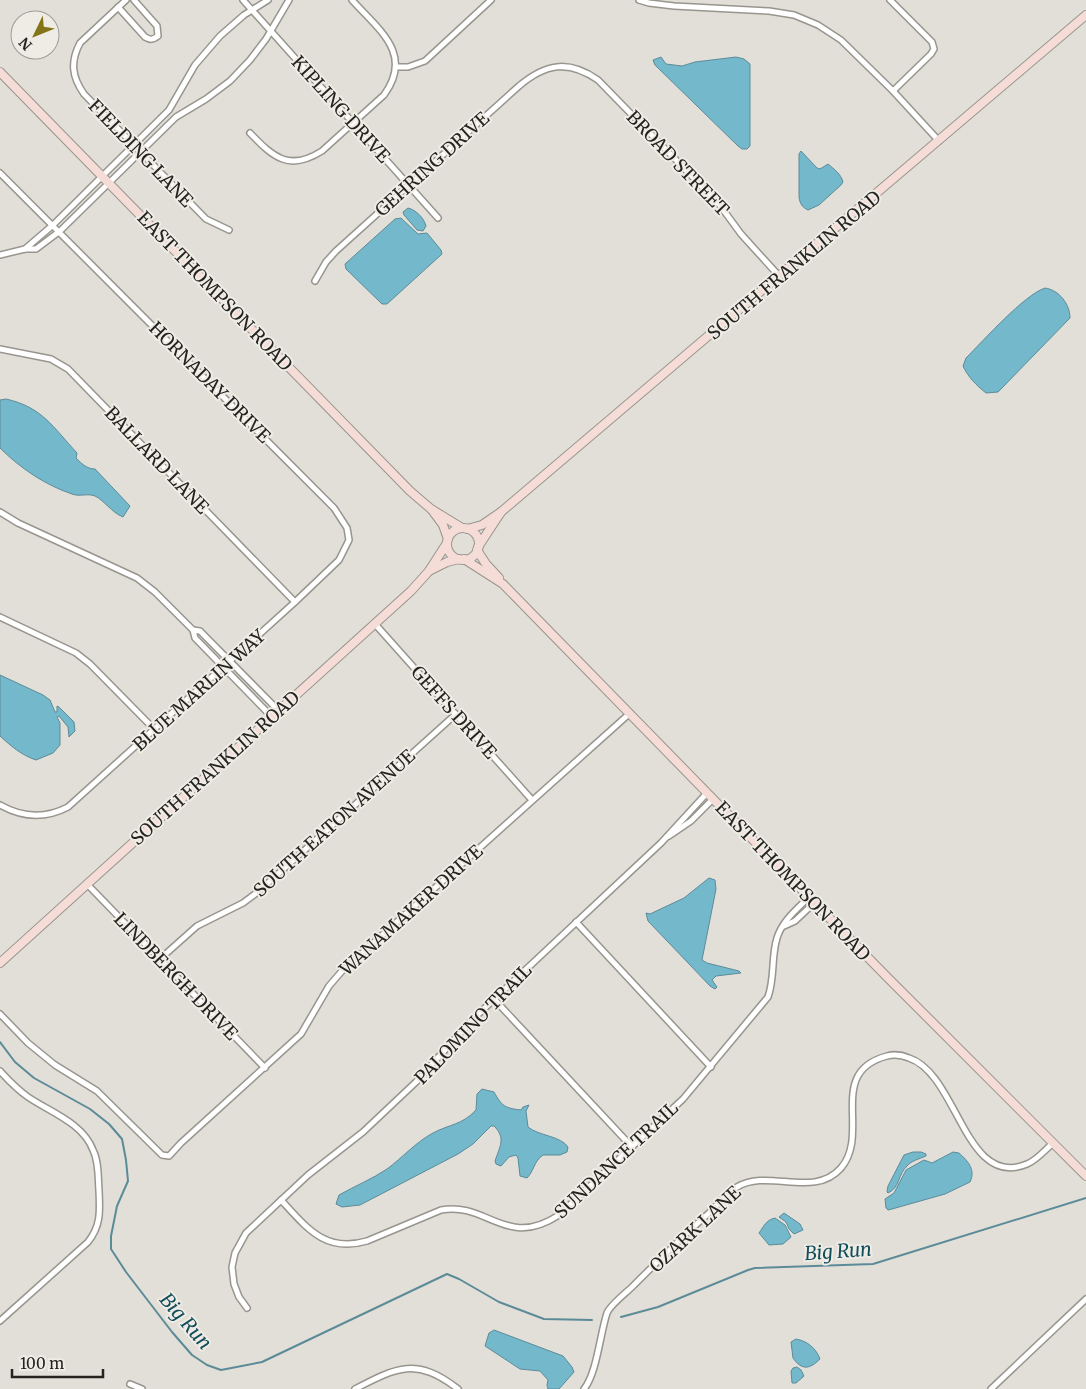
<svg xmlns="http://www.w3.org/2000/svg" width="1086" height="1389" font-family="Merriweather,serif">
<style>
.water{fill:#74b8cc;stroke:#5c8b98}
.lines{fill:none;stroke-linecap:round;stroke-linejoin:round}
.stream{stroke:#5c8b98;stroke-width:2}
.minor-casing{stroke:#97958e;stroke-width:8}
.secondary-casing{stroke:#97958e;stroke-width:10}
.minor{stroke:#fff;stroke-width:5}
.secondary{stroke:#f5dcd7;stroke-width:8}
.labels{text-anchor:middle;dominant-baseline:central;stroke-width:4;stroke-linejoin:round;paint-order:stroke}
.street-label{font-size:18px;fill:#242320;stroke:#efece5}
.water-label{font-size:19px;font-style:italic;fill:#124d5b;stroke:#efece5}
</style>
<rect width="100%" height="100%" fill="#e2dfd8"/>
<g class="water">
<path d="M661,57L666,64L682,66L695,62L736,57L744,59L750,64V146L747,149H742L738,146L655,65L653,60Z"/>
<path d="M801,151L817,168L820,169L828,164C834,169 841,174 843,182L841,185L819,205L808,210C802,207 800,204 799,197V154Z"/>
<path d="M408,208C416,210 424,218 426,226L423,231L417,230L404,215L403,212Z"/>
<path d="M401,218L418,234L427,233L441,250L442,254L387,304H382L346,269L345,264L395,219Z"/>
<path d="M1045,288C1059,290 1070,304 1070,318L1001,389L998,392L986,393C976,385 968,377 963,366L966,358C984,340 1024,295 1045,288Z"/>
<path d="M6,399C42,407 53,427 77,453L76,458C82,464 87,469 95,469L130,506L123,517C111,512 105,501 95,496C87,493 80,497 72,494C45,485 20,468 0,448V400Z"/>
<path d="M0,675L43,695L50,700L55,712H57V706L59,707L74,722L75,731L69,737L68,727L59,716L57,717L60,723V745L53,753L36,760C21,755 11,746 0,736Z"/>
<path d="M709,878L715,880L716,889L702,960L707,963L739,971L741,973L716,976L712,980L717,987L715,989L710,986L648,921L646,913L650,914L684,898Z"/>
<path d="M482,1089L494,1092C502,1106 504,1108 521,1110L523,1107L529,1105L526,1111L528,1127C539,1136 561,1136 568,1147L567,1152L560,1155H543C534,1161 534,1171 527,1178L520,1176L518,1158L516,1155L509,1157L501,1166L496,1164L495,1161C500,1146 506,1138 494,1126H491L473,1144L458,1154L360,1205L342,1207L336,1204L339,1195C355,1186 372,1179 387,1169C402,1158 416,1142 433,1133C450,1124 462,1125 476,1110L477,1094Z"/>
<path d="M913,1152H921L926,1154V1156C919,1159 911,1161 907,1166C898,1174 900,1188 888,1193L887,1192L888,1186L904,1155Z"/>
<path d="M953,1152L959,1153C968,1161 976,1170 970,1182L945,1194L892,1209L888,1210L886,1208L885,1199L894,1193L906,1170L924,1160L932,1163Z"/>
<path d="M784,1213L800,1224L803,1230L794,1234L789,1229L786,1222L779,1217Z"/>
<path d="M775,1218L785,1225L791,1237L783,1244L769,1245L759,1233C764,1226 766,1220 775,1218Z"/>
<path d="M494,1330L563,1356L572,1367L574,1372L559,1389H548L547,1385L548,1380L540,1371L520,1369L485,1346L489,1333Z"/>
<path d="M796,1339C807,1341 816,1348 820,1359C810,1369 802,1371 793,1358L791,1342Z"/>
<path d="M797,1367L801,1370L804,1376L796,1383H792L791,1371L793,1368Z"/>
</g>
<g class="lines">
<g class="stream">
<path d="M0,1042L15,1062L34,1078L90,1109L109,1124L122,1139L126,1160L128,1181L117,1206L111,1236V1249L126,1272L172,1332L192,1355L207,1365L221,1370L262,1362L447,1274L459,1279L499,1302L544,1319L592,1320"/>
<path d="M621,1317L658,1307L748,1270L755,1268L873,1264L1086,1198"/>
</g>
<g class="minor-casing">
<g id="minor">
<path d="M126,0L80,43C70,62 72,77 84,94L206,219L229,230"/>
<path d="M243,0L438,218"/>
<path d="M639,0L649,3L674,6L769,11L794,15L818,25L841,40L893,91L939,141"/>
<path d="M890,0L932,42L934,49L931,54L893,91"/>
<path d="M118,7L145,37C150,40 153,40 158,36L157,26L134,0"/>
<path d="M397,67H408L425,61L491,0"/>
<path d="M250,133C273,157 289,172 322,151L384,95C414,54 379,30 352,0"/>
<path d="M0,173L334,508L347,528L349,540L339,560L295,602L68,807C45,819 23,818 0,805"/>
<path d="M25,249L53,225L169,110L195,65L220,36L244,15L268,0"/>
<path d="M0,255L25,249H36L60,231L176,117L206,99L230,81L250,60L266,39L289,0"/>
<path d="M315,281L326,262L336,251L519,86C545,64 568,59 598,80L719,204L741,234L780,277"/>
<path d="M0,349L51,359L68,369L295,602"/>
<path d="M0,512L18,523L137,578L155,592L193,630"/>
<path d="M0,617L76,653L90,664L155,730"/>
<path d="M375,624L532,800"/>
<path d="M271,716L195,638L193,630L200,631L278,710"/>
<path d="M669,836L691,821L713,799"/>
<path d="M87,884L265,1068"/>
<path d="M576,922L711,1067"/>
<path d="M784,926L795,921L814,903"/>
<path d="M160,959L197,926L243,903L259,891L456,714"/>
<path d="M494,999L632,1147"/>
<path d="M0,1014L28,1043L55,1065L97,1091L162,1155L169,1156L181,1143L301,1034L329,986L342,971L629,714"/>
<path d="M0,1071C9,1081 18,1090 28,1097C50,1112 83,1123 93,1150C99,1162 98,1178 99,1191C100,1211 101,1226 88,1242L0,1321"/>
<path d="M281,1200C307,1228 325,1253 367,1241L441,1210C487,1201 506,1250 559,1215L683,1099L768,997C775,978 771,957 777,938C782,921 797,909 809,897"/>
<path d="M247,1308L239,1297L234,1284L232,1267L235,1253L246,1233L308,1175L363,1132L416,1082L472,1020L661,843L707,793"/>
<path d="M130,1384L142,1389"/>
<path d="M355,1389C397,1367 417,1357 458,1389"/>
<path d="M584,1389C597,1373 600,1334 607,1313C610,1305 626,1293 633,1286C658,1261 683,1236 709,1213C718,1204 727,1194 737,1187C768,1168 814,1199 841,1168C871,1133 826,1072 887,1056C894,1054 902,1055 909,1058C958,1074 965,1190 1027,1164C1037,1160 1045,1150 1053,1143"/>
<path d="M991,1389L1086,1299"/>
</g>
</g>
<g class="secondary-casing">
<g id="secondary">
<path d="M0,72L410,491L431,509L462,528"/>
<path d="M432,510L443,525L448,539"/>
<circle cx="463" cy="544" r="16"/>
<path d="M467,529L482,525L501,512L1086,15"/>
<path d="M478,547L501,512"/>
<path d="M477,550L486,564L499,578"/>
<path d="M464,559L503,584L886,976L1086,1176"/>
<path d="M429,571L447,562L459,559"/>
<path d="M0,963L411,591L429,571L447,543"/>
</g>
</g>
<use href="#minor" class="minor"/>
<use href="#secondary" class="secondary"/>
</g>
<g class="labels">
<g class="street-label">
<text transform="translate(341 109) rotate(48)">KIPLING DRIVE</text>
<text transform="translate(141 153) rotate(46)">FIELDING LANE</text>
<text transform="translate(678 163) rotate(46)">BROAD STREET</text>
<text transform="translate(432 164) rotate(-42)">GEHRING DRIVE</text>
<text transform="translate(794 265) rotate(-40)">SOUTH FRANKLIN ROAD</text>
<text transform="translate(215 291) rotate(46)">EAST THOMPSON ROAD</text>
<text transform="translate(210 382) rotate(45)">HORNADAY DRIVE</text>
<text transform="translate(157 460) rotate(46)">BALLARD LANE</text>
<text transform="translate(199 690) rotate(-42)">BLUE MARLIN WAY</text>
<text transform="translate(454 712) rotate(48)">GEFFS DRIVE</text>
<text transform="translate(215 768) rotate(-42)">SOUTH FRANKLIN ROAD</text>
<text transform="translate(334 823) rotate(-42)">SOUTH EATON AVENUE</text>
<text transform="translate(793 881) rotate(46)">EAST THOMPSON ROAD</text>
<text transform="translate(411 910) rotate(-42)">WANAMAKER DRIVE</text>
<text transform="translate(176 976) rotate(46)">LINDBERGH DRIVE</text>
<text transform="translate(473 1024) rotate(-46)">PALOMINO TRAIL</text>
<text transform="translate(616 1160) rotate(-43)">SUNDANCE TRAIL</text>
<text transform="translate(695 1229) rotate(-43)">OZARK LANE</text>
</g>
<g class="water-label">
<text transform="translate(838 1251) rotate(-4)">Big Run</text>
<text transform="translate(186 1321) rotate(49)">Big Run</text>
</g>
</g>
<g transform="translate(35 35) rotate(227)"><circle r="24" fill="#efece5" stroke="#9e9c96"/>
<path d="M0-4L9 19L0 12L-9 19Z" fill="#847417"/>
<text y="-8" font-size="14" font-weight="bold" text-anchor="middle" fill="#242320">N</text>
</g>
<path d="M12 1369v8h91v-8" fill="none" stroke="#242320" stroke-width="2.5"/>
<text x="20" y="1369" font-size="15" fill="#242320" stroke="#efece5" stroke-width="4" paint-order="stroke">100 m</text>
</svg>
